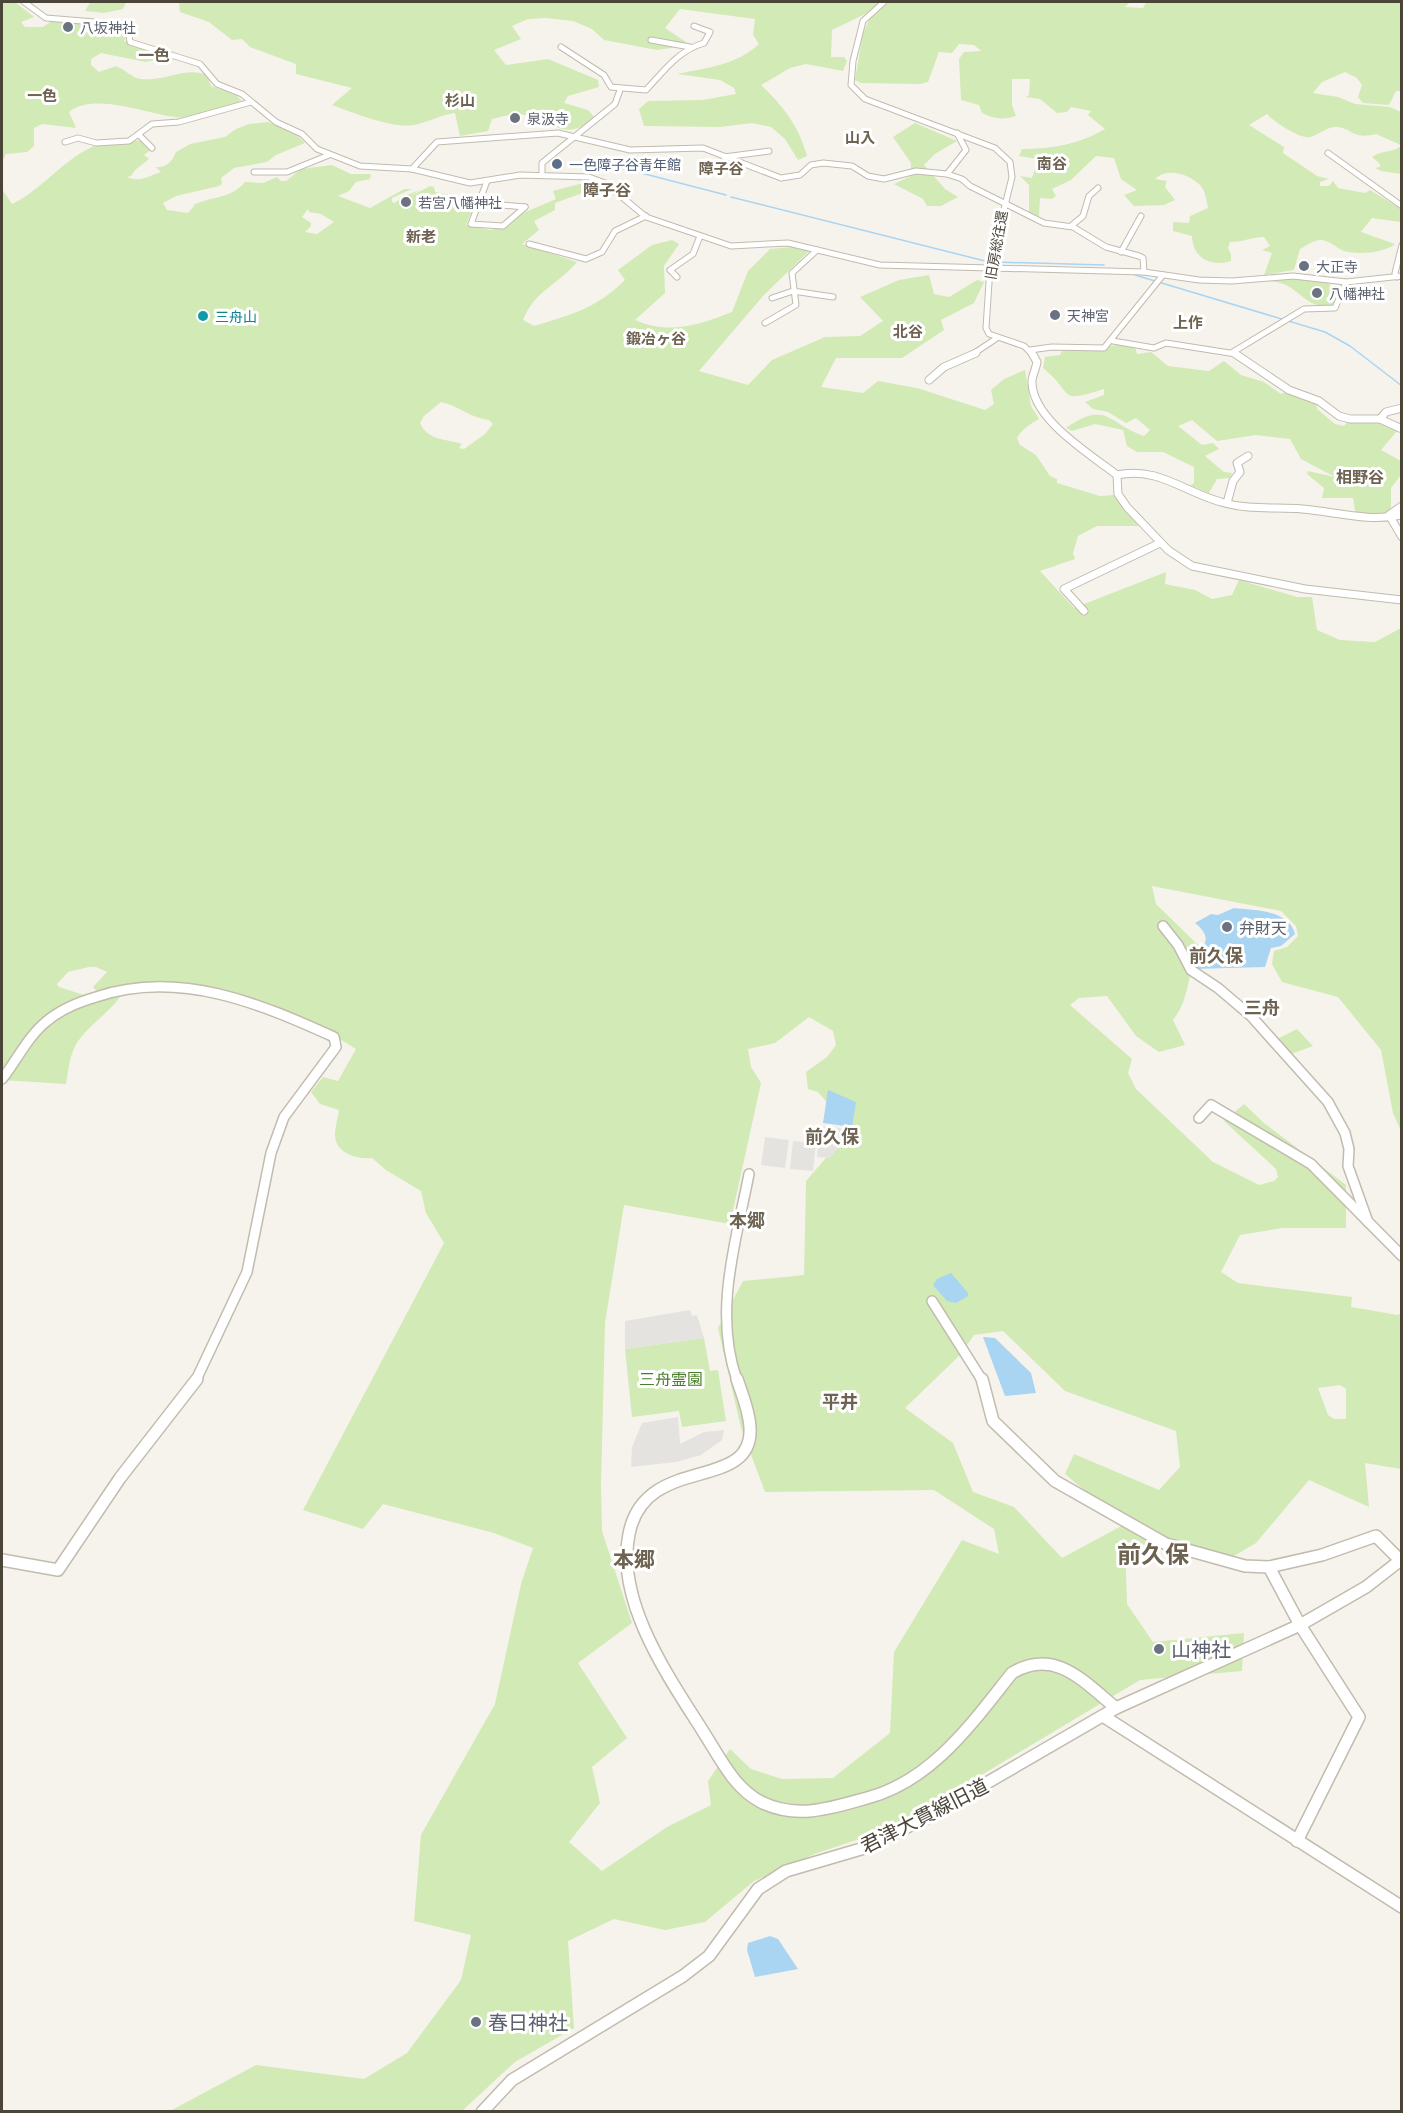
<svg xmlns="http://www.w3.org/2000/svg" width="1403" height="2113" font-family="Barlow,'Noto Sans JP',sans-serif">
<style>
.green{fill:#d2eab5;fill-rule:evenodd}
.parking{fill:#e5e3e0}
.water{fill:#a9d4f2}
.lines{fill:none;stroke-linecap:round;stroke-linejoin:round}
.stream{stroke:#a9d4f2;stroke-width:1.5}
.minor-far3-casing{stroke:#c2bbae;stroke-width:7}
.minor-far2-casing{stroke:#c2bbae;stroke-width:9}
.minor-far1-casing{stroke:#c2bbae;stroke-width:12}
.minor-casing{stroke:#c2bbae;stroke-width:14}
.minor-far3{stroke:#fff;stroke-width:5}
.minor-far2{stroke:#fff;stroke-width:7}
.minor-far1{stroke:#fff;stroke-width:9}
.minor{stroke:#fff;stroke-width:11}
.worship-dot{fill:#6b7280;stroke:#fff;stroke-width:2}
.service-dot{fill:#5c6f8a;stroke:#fff;stroke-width:2}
.culture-dot{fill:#0f9aa8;stroke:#fff;stroke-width:2}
.labels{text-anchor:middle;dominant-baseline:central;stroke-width:6;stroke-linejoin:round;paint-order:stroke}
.far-worship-label{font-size:14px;fill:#5b616d;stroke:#fff;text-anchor:start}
.far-service-label{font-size:14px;fill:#4e5e75;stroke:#fff;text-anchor:start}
.far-street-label{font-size:14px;fill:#4b4439;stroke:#fff}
.far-culture-label{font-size:14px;fill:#0d838f;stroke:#fff;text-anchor:start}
.far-neighbourhood-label{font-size:15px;font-weight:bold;fill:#6e6250;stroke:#fff}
.far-quarter-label{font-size:16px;font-weight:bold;fill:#6e6250;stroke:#fff}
.worship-label{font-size:16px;fill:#5b616d;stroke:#fff;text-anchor:start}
.park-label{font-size:16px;fill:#4a7f2a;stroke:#fff}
.neighbourhood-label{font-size:18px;font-weight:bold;fill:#6e6250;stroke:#fff}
.near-worship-label{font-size:20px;fill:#5b616d;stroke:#fff;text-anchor:start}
.near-street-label{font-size:20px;fill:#4b4439;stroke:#fff}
.near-neighbourhood-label{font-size:21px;font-weight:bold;fill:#6e6250;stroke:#fff}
.near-quarter-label{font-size:24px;font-weight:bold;fill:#6e6250;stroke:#fff}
</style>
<rect width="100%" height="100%" fill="#f6f3ec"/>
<g class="green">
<path d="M2,2H15L34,17L21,22L25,27H43L52,21L130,28L124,41L171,56L146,62L101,53L91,59V65L99,72L116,66C124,69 134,79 141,79C164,82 186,66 207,75L211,86L236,95L244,103C226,108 203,119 186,118C154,118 96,90 69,112L76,128L42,124L34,128V146L27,152L6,154L2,162Z"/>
<path d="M87,2H126L123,9L104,13L85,11L90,3Z"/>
<path d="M179,2H881L865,14L832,30L831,57H844L847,61L843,71L806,64L790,68L761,85C783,106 799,126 807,156L798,160L785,139L771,127L752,123L720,127L644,126L639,109L648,101L703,100L736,94L734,88L720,80L677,74C706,68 737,65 759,44L753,35L755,19L680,9L665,28L686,42L671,48L657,50L604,40L592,29L573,21L546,18L528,19L512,26L521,39L494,50L506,65L548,59L598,80L599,87L568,96L564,103L588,110L595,118C564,142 557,123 525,115C514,113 503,116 492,119L488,131L460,136L455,113C440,115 428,122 414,125C393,129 351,112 332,105L352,88L296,74V64L250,47L242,39L232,40L209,22L180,12Z"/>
<path d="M891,2H1130L1125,7L1143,8L1146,3L1153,2H1401V91H1396L1389,105L1363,103L1358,97L1362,85L1357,78L1345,72L1322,82L1313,93L1338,97L1355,104L1390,107L1401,112V145L1376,134C1352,140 1353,128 1336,127C1326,127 1319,135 1310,137C1300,139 1274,122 1267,114L1249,125L1284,147L1283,153L1317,176L1329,179L1320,182V186H1329L1333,181L1338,188L1365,193L1370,190L1401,209V222L1372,218L1361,232L1395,244C1384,253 1358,255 1344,251C1337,248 1330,241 1322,240C1315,239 1307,245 1300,249L1294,270L1264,275L1272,253L1262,250L1270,246L1264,237C1252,237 1243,242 1230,242L1228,248L1231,254V261C1211,267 1193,259 1192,236L1173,231V222L1189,223L1190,216L1208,208C1206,200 1206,191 1200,185C1189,174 1167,167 1155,179L1167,181L1165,187L1175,200L1164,205L1134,206L1124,195L1137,190L1121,179L1114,158L1096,156L1071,180L1052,189L1056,196L1052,199L1040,198L1039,216L1029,212V185L1020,176L1032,178L1038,159L1019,156L1022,149C1051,149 1080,144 1105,129L1088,115L1091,111L1071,107L1067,112L1057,113L1040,99L1026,97L1029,95L1030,79H1012V105L1016,116C1003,120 994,119 982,113L979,105L961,100L959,59L964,52L981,51L974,45L959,44L952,53L939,52L928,82L920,84L861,83L855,80L863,33L874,10Z"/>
<path d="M268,122L294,132L305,143L276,155L267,162L234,168L221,178L222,184L219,186L176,196L163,203L167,210L188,213L194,206L193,205C212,196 231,199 245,182L263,183L277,177L281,181H286L301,169L332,165L351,174H371L370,179L356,182L349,191L338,196L370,208L404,189H412L392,198V202L395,203L402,197L420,190L409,197L430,186L434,187L435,192L460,197L457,205L471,212L466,225L491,230L507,226L521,214L556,199L553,191L587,182L599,187L555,203V210L534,221L539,230L522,244L577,262C558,285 535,290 523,320L534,326C571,315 597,308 625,280L618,270L652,245L672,240L679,244L664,266L665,293L635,320C669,335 699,325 732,312L748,271L770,249L791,247L809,251L763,296L699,371L748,385L772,360L825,337L860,336L883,321L860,297L899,280L929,275L934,294L949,297L977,280L984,282L974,303L941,320L944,330L902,358H836L821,387L863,393L878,381L917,388L985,410L994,404L991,390L1004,379L1025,370L1031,406L1039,419C1029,425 1023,428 1017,438L1020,445L1036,455L1050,476L1057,479V483L1100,496L1114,495L1139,526H1097L1078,536L1073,553L1075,559L1040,571L1074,608L1166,572L1165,584L1195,590L1212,599L1232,595L1239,580L1297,597H1312L1317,630L1340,640L1375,642L1401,628V1131L1393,1113L1381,1050L1338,997L1282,982L1272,964L1274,951L1287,947L1298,936L1296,926L1281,911L1152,886L1156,904L1199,946C1187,970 1191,998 1173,1020L1185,1045L1159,1052L1136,1036L1107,996L1079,998L1070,1005L1132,1059L1128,1073L1136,1089L1213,1162L1259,1185L1274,1181L1278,1177L1276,1169L1224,1121L1244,1104L1264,1123L1346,1185V1228H1282L1240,1235L1221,1272L1238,1283L1352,1297L1351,1307L1398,1315L1401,1313V1469L1365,1463L1369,1507L1309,1480L1256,1543L1234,1556L1125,1542L1127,1604L1153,1642L1244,1633L1242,1671L1140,1680L893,1828L817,1853L754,1881L705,1922L665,1930L614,1919L568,1941L574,2028L515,2062L462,2111H170L256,2065L364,2079L407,2053L461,1980L471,1935L414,1921L421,1835L495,1704L521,1584L533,1548L494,1533L383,1504L363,1529L303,1510L444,1243L426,1213L421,1191L386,1170L372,1158C358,1160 335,1153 335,1135C335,1127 338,1118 339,1110L320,1104L311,1092L323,1077L338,1081L356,1049C282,1002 222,990 136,990L133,983L126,984C121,1008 82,1026 73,1051C69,1061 68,1073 66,1084L2,1080V189L12,204C41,191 66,156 97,145C110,140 130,142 144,140L152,149L144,155L149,159L135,170L131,176L127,177C139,183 149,176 161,172L156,167C166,168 172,162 176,152L190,144L225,137L236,129L249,124ZM308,209L309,212L321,214L334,222L317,234L305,232L311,226V223L302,217ZM441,402C460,406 470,418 489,420L493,424L485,434L464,449L459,448L462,444L459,443C445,439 427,440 420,423L424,416ZM89,967H96L107,972L93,987L100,995L87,996L59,987L57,984L68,972ZM809,1017L833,1031L836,1045L827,1057L806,1072L808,1089L818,1092L851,1129L806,1181L804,1275L743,1281L718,1328L741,1428L765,1492L934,1490L994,1529L999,1554L962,1540L894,1652L890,1733L833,1778L782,1779L751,1769L730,1749L708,1781L711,1805L667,1827L602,1871L569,1842L600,1803L592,1767L627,1738L578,1663L632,1623L602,1531L601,1486L605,1323L624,1205L730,1224L761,1083L751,1067L748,1049L775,1043ZM1003,1331L1065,1391L1176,1431L1180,1467L1159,1490L1074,1454L1065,1474L1125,1524L1062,1558L1014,1507L973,1492L953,1443L905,1408L960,1355L974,1335ZM1340,1385L1346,1389V1419H1334L1328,1415L1318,1388Z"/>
<path d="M915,123L957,141L935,154L924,165L945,189L958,197L941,206H927L923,199L894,184L911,176V163L893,137Z"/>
<path d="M1401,146V174L1381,171L1375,168L1380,167V164L1372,157C1382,150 1392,153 1401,146Z"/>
<path d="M1285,278L1326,282L1341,293L1333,306C1307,308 1305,295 1286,285C1280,282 1272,282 1266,280Z"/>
<path d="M1118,345L1135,347L1137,354L1151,352L1168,366L1209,371L1224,361L1241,375L1264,382L1281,394L1288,391L1316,401L1317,409L1335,424L1344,426L1349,420L1380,421L1397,431L1381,450L1401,461V475L1391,488V507L1385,517L1356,516L1353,498H1322L1324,488L1307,474L1308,471L1335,477L1301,459L1290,439L1256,435L1217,441L1192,420L1178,426L1202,445L1213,443L1219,449L1205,456L1224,472L1232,473L1230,478L1217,479L1209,493L1190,485L1194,483V467L1163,452H1137L1127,446L1123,430L1095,424L1072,431L1066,428C1107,399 1108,424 1144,436L1150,430L1136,418L1126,423L1108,412L1093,409L1085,402L1104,395V389C1056,404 1076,395 1043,368L1045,357L1060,355L1062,351Z"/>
<path d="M1297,1029L1313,1046L1291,1054L1277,1039Z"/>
<path d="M704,1338L710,1371L718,1370L726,1421L682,1427L679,1411L632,1417L625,1349Z"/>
</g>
<g class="parking">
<path d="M820,1126L848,1129L847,1138L830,1158L817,1157Z"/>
<path d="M765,1137L789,1140L785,1168L761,1165Z"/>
<path d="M793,1141L816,1143L813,1171L790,1169Z"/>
<path d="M690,1310L692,1316L697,1315L704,1338L625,1349V1321Z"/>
<path d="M678,1417L680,1444L704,1432L724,1430L722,1440L701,1455L676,1462L631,1467L632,1447L642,1423Z"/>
</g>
<g class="water">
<path d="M1234,908C1254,910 1289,910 1295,934L1281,946L1271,948L1265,967L1194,969C1191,951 1221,944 1195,923L1211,914L1218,915Z"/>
<path d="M828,1090L856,1102L852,1127L823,1123Z"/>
<path d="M951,1273L968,1293V1296L956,1303L947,1301L933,1285L937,1279Z"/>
<path d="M983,1337L995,1338L1031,1373L1036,1393L1005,1396Z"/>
<path d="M770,1936L778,1939L798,1969L755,1977L747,1950L748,1943Z"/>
</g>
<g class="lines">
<g class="stream">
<path d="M618,167L726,195"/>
<path d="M731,197L985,261"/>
<path d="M995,262L1104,265"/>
<path d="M1135,275L1325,332L1350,346L1402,386"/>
</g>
<g class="minor-far3-casing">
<g id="minor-far3">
<path d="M24,2L46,18L131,25L134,27L129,35L130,42L200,64L217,84L242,94L276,122L302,134L317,149L360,166L412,169L470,183L520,175L589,177L605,183L646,217L731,246L788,243L880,265L1144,272L1199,280L1232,281L1293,276L1346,282L1402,276"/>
<path d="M884,2L863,21L853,61L851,85L865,99L995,148L1010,162L1012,177L990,267L986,328L989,334L1024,346L1032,354"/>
<path d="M651,40L690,47"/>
<path d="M561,47L604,75L611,87L646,90C664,71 679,50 704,43L710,32L694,26"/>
<path d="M957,133L966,150L947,174L962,179L970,186L1044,223L1073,227L1106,247L1139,256L1143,258L1144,272"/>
<path d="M139,135L152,148"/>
<path d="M65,142L78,138L96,143L129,141L152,124L179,122L251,102"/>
<path d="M1328,153L1402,206"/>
<path d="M724,157L769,151"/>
<path d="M412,169L437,142L558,133L630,150L703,148L781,178L800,175L811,165L823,163L852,166L868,176L884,179L916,171L947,174"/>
<path d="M254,172H287L329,155"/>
<path d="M542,175V163L615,104L620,90"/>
<path d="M487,181L471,224L503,226L525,207"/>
<path d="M479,203L525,207"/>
<path d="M1071,226L1083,216L1089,196L1098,188"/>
<path d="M529,244L586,259L602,252L615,231L646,216"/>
<path d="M1121,252L1141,216"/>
<path d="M677,277L670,270L693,254L700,236"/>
<path d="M1397,277L1395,273L1402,245"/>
<path d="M772,298L793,291L833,297"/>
<path d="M765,323L796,305L792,273L817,250"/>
<path d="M1113,341L1154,348L1166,343L1236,354"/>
<path d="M1030,350L1052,347L1104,348L1163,275"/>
<path d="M1233,352L1304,309L1335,308L1346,282"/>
<path d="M973,354L997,338"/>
</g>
</g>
<g class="minor-far2-casing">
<g id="minor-far2">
<path d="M1032,353L1037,362C1036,368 1033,374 1032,380C1030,418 1090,454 1117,475"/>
<path d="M1234,353L1289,390L1319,401L1339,416L1350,419H1380L1402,429"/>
<path d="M929,380L944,367L976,353"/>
<path d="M1380,419L1386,412L1402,408"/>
<path d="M1117,475L1118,494L1127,507L1168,550L1192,566L1305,589L1402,600"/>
<path d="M1117,475C1157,466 1184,492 1221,502C1247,510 1275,507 1302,509C1337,512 1368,522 1402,515"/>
<path d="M1227,503L1233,481L1240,472L1237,463L1248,456"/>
<path d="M1402,506L1389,515L1402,537"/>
<path d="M1084,611L1064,589L1160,543"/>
</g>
</g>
<g class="minor-far1-casing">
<g id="minor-far1">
<path d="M1163,926L1178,945L1191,970L1218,988L1251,1016L1328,1102L1345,1133L1349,1149L1348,1166L1368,1222"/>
<path d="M2,1079C17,1060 28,1036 47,1021C61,1009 79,1002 96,997C178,969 259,1003 334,1037L336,1047L284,1117L271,1153L247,1272L196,1380"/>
<path d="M1199,1118L1211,1105L1311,1164L1402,1256"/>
<path d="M932,1301L982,1380"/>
<path d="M737,1380C713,1313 736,1241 749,1174"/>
</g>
</g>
<g class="minor-casing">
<g id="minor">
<path d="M737,1379C742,1394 749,1410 750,1427C754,1494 645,1452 629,1534C615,1602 670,1679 704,1733C720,1758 734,1788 761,1802C797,1820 831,1808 867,1798C932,1781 972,1723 1012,1673C1055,1647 1084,1682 1116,1708"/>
<path d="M982,1379L993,1421L1055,1481L1166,1544L1245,1566L1269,1567L1322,1555L1376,1536L1400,1560"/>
<path d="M2,1560L58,1570L120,1478L197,1379"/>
<path d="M1269,1567L1300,1625L1359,1717L1297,1841"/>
<path d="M1103,1716L1402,1907"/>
<path d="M482,2112L512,2080L683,1976L709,1956L758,1889L786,1871L861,1849L928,1817L1116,1708L1300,1625L1366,1587L1402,1559"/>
</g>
</g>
<use href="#minor-far3" class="minor-far3"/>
<use href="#minor-far2" class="minor-far2"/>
<use href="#minor-far1" class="minor-far1"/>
<use href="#minor" class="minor"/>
</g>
<g class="worship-dot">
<circle cx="68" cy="27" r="6"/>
<circle cx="515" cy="118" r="6"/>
<circle cx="406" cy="202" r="6"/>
<circle cx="1304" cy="266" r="6"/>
<circle cx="1317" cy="293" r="6"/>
<circle cx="1055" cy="315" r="6"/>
<circle cx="1227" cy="927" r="6"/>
<circle cx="1159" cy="1649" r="6"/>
<circle cx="476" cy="2022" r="6"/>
</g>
<circle class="service-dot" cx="557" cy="164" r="6"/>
<circle class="culture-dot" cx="203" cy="316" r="6"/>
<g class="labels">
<g class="far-worship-label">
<text x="80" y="27">八坂神社</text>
<text x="527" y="118">泉汲寺</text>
<text x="418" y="202">若宮八幡神社</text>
<text x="1316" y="266">大正寺</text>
<text x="1329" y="293">八幡神社</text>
<text x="1067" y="315">天神宮</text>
</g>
<g class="far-service-label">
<text x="569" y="164">一色障子谷青年館</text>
</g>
<g class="far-street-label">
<text transform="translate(996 245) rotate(-80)">旧房総往還</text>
</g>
<g class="far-culture-label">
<text x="215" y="316">三舟山</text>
</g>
<g class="far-neighbourhood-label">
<text x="42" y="95">一色</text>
<text x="460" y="100">杉山</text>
<text x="860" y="137">山入</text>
<text x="1052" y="163">南谷</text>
<text x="721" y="168">障子谷</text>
<text x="421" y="236">新老</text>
<text x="1188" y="322">上作</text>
<text x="908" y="331">北谷</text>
<text x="656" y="338">鍛冶ヶ谷</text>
</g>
<g class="far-quarter-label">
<text x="154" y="54">一色</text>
<text x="607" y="189">障子谷</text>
<text x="1360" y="476">相野谷</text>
</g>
<g class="worship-label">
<text x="1239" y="927">弁財天</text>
</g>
<g class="park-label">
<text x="671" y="1378">三舟霊園</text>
</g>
<g class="neighbourhood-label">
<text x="1216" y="955">前久保</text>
<text x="1262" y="1007">三舟</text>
<text x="832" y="1136">前久保</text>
<text x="747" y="1220">本郷</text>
<text x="840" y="1401">平井</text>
</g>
<g class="near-worship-label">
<text x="1171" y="1649">山神社</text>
<text x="488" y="2022">春日神社</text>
</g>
<g class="near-street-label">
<text transform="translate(924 1815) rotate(-27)">君津大貫線旧道</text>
</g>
<g class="near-neighbourhood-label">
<text x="634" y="1558">本郷</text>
</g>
<g class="near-quarter-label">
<text x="1153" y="1553">前久保</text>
</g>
</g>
<rect width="1403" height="2113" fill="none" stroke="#4b4439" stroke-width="6"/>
</svg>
